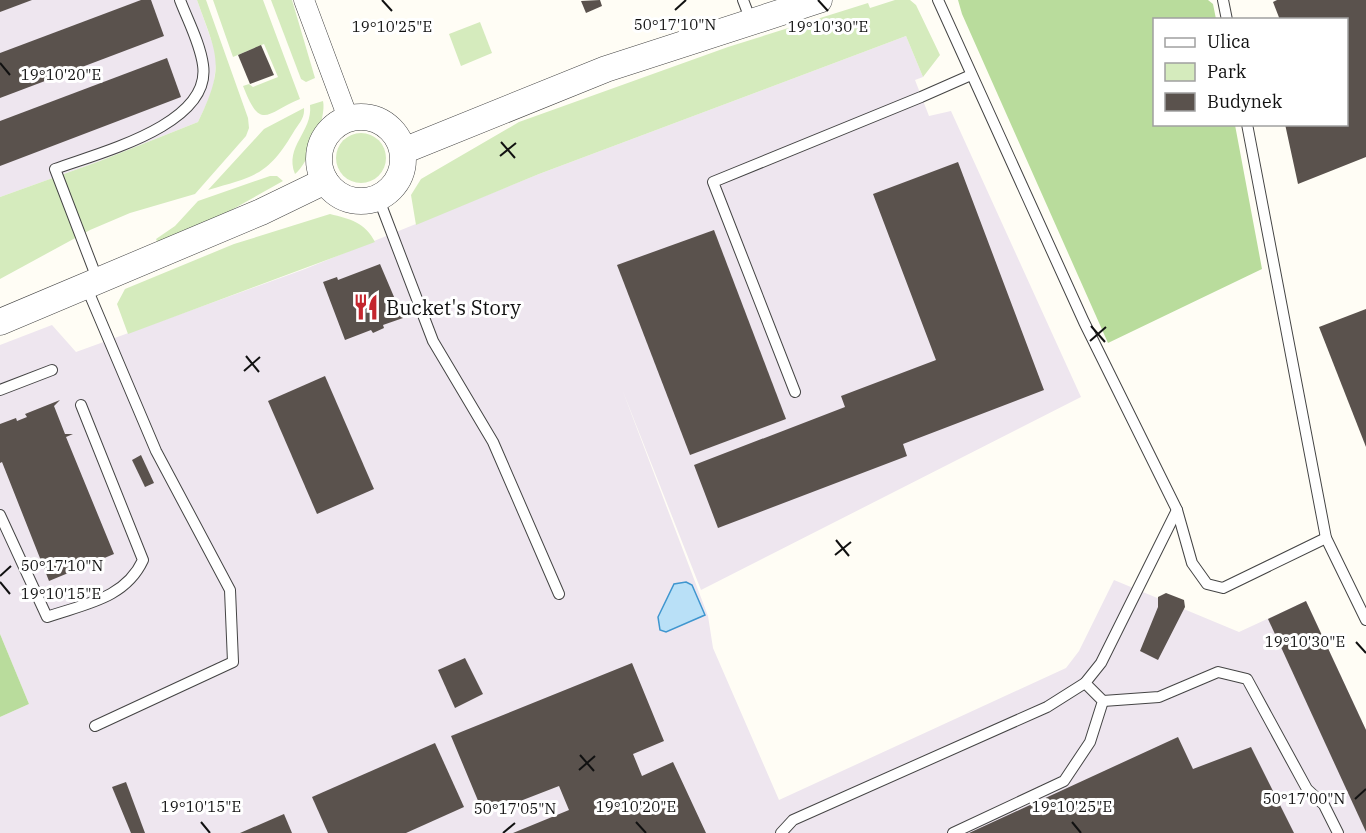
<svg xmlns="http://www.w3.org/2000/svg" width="1366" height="833" font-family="'IBM Plex Serif',serif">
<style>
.industrial{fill:#eee6ef}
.green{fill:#d5ebbd}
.forest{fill:#b9dc9c}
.water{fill:#b9e0f7;stroke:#3f96cf;stroke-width:1.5}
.building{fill:#5a524d}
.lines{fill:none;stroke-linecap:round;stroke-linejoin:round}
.service-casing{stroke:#444;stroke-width:12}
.minor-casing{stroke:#444;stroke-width:21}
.tertiary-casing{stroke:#444;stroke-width:27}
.service{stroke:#fff;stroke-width:10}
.minor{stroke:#fff;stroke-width:20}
.tertiary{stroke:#fff;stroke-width:26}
.ticks{fill:none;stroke:#111;stroke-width:2}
.labels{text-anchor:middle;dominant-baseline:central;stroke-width:6;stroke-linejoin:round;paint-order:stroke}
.poi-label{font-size:20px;fill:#111;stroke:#fff;text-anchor:start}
.ticks-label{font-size:15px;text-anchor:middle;fill:#111;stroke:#fff;stroke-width:6;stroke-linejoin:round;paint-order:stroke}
</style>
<rect width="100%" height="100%" fill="#fffdf5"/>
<g class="industrial">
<path d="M0,0H197L217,56L213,90L198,122L100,161L0,197Z"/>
<path d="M906,36L923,77L915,80L929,116L951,111L1081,397L701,590L622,389L708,616L713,648L779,800L1066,668L1079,651L1114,580L1239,632L1306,601L1366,730V833H0V717L29,704L0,634V345L52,325L76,352L305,269L539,174Z"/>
</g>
<g class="green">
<path d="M197,0H206L248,118L249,128L246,136L195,194L130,213L90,230L0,279V197L100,161L198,122C226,65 217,56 197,0Z"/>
<path d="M213,0H263L300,99C266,113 261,132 243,86L249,84L253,87L278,77L264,44L233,57Z"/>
<path d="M271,0H292L315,78L306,82L301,79Z"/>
<path d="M895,0H910L916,5L940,55L923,77L906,36L539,174L416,225L411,195L421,179L519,122L728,47L868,3L870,8Z"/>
<path d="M480,22L492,53L461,66L449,34Z"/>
<path d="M323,101C327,117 308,164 295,174C284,146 313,132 310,105Z"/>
<path d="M304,108C305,119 298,124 293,133C267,176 255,176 208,190L264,129Z"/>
<circle cx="361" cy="158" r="25"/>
<path d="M270,176H277L283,181L217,218L158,243L156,239L175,226L198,201Z"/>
<path d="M330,214C350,219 365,222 375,242L128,334L117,304L125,289L234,244Z"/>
</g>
<g class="forest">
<path d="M958,0H1208L1213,4L1216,19L1154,20V124L1235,125L1262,269L1108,343L962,14Z"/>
<path d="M0,634L29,704L0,717Z"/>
</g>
<path class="water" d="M686,582L692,585L705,615L666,632L660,630L658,617L674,584Z"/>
<g class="building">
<path d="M0,0H32L0,12Z"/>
<path d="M141,0H151L164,36L0,98V53Z"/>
<path d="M600,0L602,6L586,13L581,1Z"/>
<path d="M1277,0H1366V157L1298,184L1285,124H1346V20H1280L1273,2Z"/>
<path d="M261,45L274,75L250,84L238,55Z"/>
<path d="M167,58L181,97L0,166V121Z"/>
<path d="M958,162L1044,390L903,444L907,456L718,528L694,465L845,407L841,396L936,360L873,194Z"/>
<path d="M714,230L786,419L690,455L617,265Z"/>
<path d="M380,264L403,318L383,325L384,328L373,333L371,330L345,340L323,282L337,277L338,280Z"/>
<path d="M1366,309V447L1319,327Z"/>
<path d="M325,376L374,489L317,514L268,401Z"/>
<path d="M60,400L54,406L65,434H73L66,437L114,554L49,581L2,462L0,463V424L16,418L17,421L27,417L25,414Z"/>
<path d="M141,455L154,483L145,487L132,460Z"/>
<path d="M1166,593L1184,600L1185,607L1158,660L1140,651L1158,607V597Z"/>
<path d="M1306,601L1366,730V832L1268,619Z"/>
<path d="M465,658L483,694L455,708L438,670Z"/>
<path d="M632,663L664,741L633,754L642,776L673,762L706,833H513L569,810L559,786L484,815L451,736Z"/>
<path d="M1178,737L1193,769L1251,747L1294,833H969Z"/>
<path d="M435,743L464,807L406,833H328L312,797Z"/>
<path d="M126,782L145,833H131L112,787Z"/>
<path d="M284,814L292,833H240Z"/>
</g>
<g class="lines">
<g class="service-casing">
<g id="service">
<path d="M743,0L751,21"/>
<path d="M938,0L1084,322L1177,510L1192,563L1207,584L1223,588L1326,538"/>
<path d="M1223,0L1227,20"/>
<path d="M1247,124L1326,538L1366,620"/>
<path d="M378,197L433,341L493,442L559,594"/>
<path d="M98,281L55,169C98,153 212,125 203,65C200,43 188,21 180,0"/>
<path d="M86,286L156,451L230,590L233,662L95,726"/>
<path d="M0,390L52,370"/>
<path d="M795,392L713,182L921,97L971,75"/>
<path d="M0,515L47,617C84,604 125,599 143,560L81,405"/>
<path d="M1103,701L1159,697L1218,672L1247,679L1307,789L1324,805L1338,833"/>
<path d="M781,833L793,820L1047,707L1085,683L1101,663L1177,510"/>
<path d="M953,833L1064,781L1090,742L1103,701L1085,683"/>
</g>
</g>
<g class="minor-casing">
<path id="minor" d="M304,0L348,118"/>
</g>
<g class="tertiary-casing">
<g id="tertiary">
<circle cx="361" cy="159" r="42"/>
<path d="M403,151L606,69L819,0"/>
<path d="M0,322L261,212L325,181"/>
</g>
</g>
<use href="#service" class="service"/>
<use href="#minor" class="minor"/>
<use href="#tertiary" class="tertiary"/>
</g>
<path class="ticks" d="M382,0L392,11M818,0L828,11M675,10L686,0M0,63L10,75M501,142L515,158M500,156L516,143M1091,326L1105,342M1090,341L1106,327M246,356L259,372M244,371L260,357M836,540L849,556M835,555L851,542M0,576L11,566M0,582L10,594M1356,642L1366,653M580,755L594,771M579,770L595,756M1355,799L1366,789M201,822L210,833M636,822L646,833M1072,822L1081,833M503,833L515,823"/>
<defs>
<g id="restaurant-bare" transform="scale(2.07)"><path d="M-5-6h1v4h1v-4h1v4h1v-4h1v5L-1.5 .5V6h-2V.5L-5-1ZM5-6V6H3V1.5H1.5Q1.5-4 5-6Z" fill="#c4262e" stroke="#fff" stroke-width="2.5" paint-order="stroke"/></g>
</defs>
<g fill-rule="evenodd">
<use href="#restaurant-bare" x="366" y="307"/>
</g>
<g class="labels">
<g class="poi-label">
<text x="386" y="307">Bucket's Story</text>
</g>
</g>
<g class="ticks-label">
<text x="675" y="30">50°17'10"N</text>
<text x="392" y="32">19°10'25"E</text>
<text x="828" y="32">19°10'30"E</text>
<text x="61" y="80">19°10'20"E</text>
<text x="62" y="571">50°17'10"N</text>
<text x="61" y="599">19°10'15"E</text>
<text x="1305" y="647">19°10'30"E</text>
<text x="1304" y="804">50°17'00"N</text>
<text x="201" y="812">19°10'15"E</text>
<text x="636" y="812">19°10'20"E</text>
<text x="1072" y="812">19°10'25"E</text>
<text x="515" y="814">50°17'05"N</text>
</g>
<rect x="1153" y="18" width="195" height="108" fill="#ffffff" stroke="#a0a0a0" stroke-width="1.5"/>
<rect x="1165" y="38" width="30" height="9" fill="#ffffff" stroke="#a0a0a0" stroke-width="1.5"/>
<text x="1207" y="48" font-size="18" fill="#111111">Ulica</text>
<rect x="1165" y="63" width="30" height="18" fill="#d5ebbd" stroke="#a0a0a0" stroke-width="1.5"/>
<text x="1207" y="78" font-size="18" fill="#111111">Park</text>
<rect x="1165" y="93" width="30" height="18" fill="#5a524d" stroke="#a0a0a0" stroke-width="1.5"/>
<text x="1207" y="108" font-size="18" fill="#111111">Budynek</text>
</svg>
